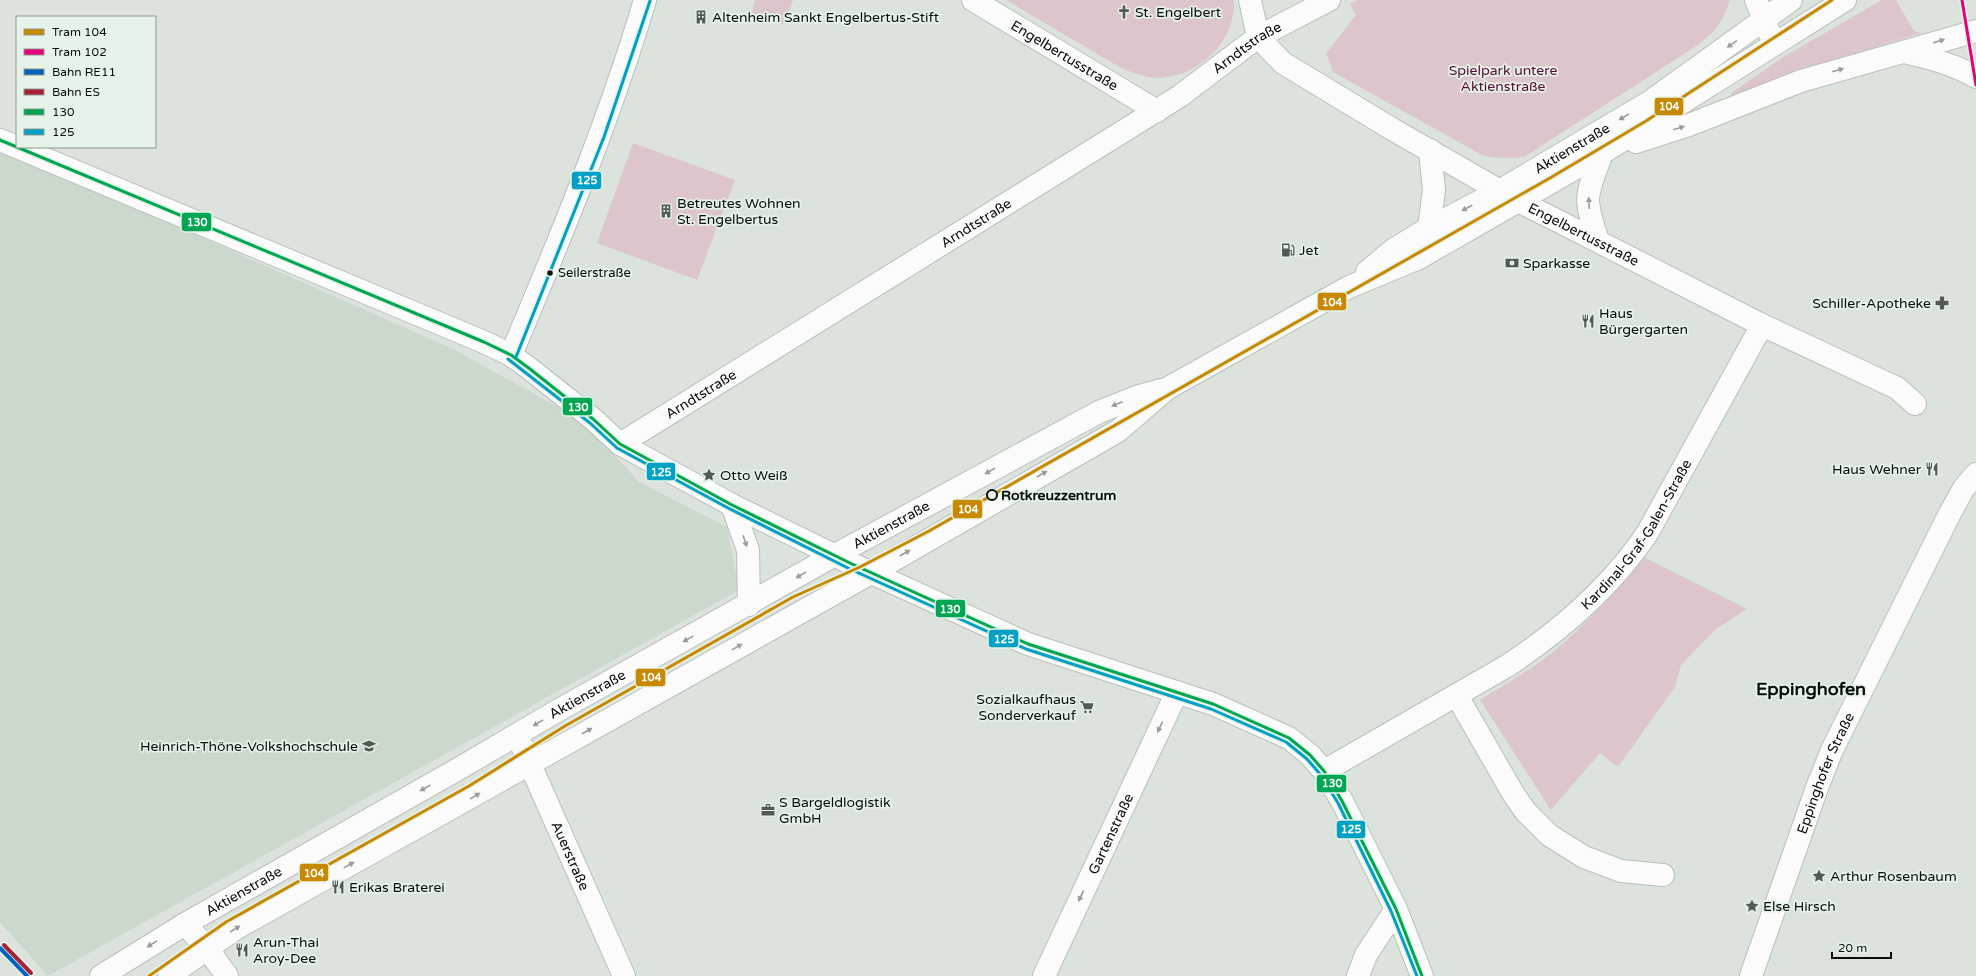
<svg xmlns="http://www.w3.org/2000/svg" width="1976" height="976" font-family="'Varela Round',sans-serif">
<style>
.built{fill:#cbd8cc}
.green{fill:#ddc5cc}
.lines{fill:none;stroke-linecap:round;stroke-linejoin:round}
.street-casing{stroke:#b9bfba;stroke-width:24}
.secondary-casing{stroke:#b9bfba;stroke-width:24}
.primary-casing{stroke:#b9bfba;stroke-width:24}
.street{stroke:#fafbfa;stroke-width:22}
.secondary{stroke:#fafbfa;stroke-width:22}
.primary{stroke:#fafbfa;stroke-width:22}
.bus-1-casing{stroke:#e6f3e8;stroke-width:6}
.bus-2-casing{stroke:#e6f3e8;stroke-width:6}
.bus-1{stroke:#00a651;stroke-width:3}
.bus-2{stroke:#00a1c4;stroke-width:3}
.rail-1-casing{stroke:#e6f3e8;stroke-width:7}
.rail-2-casing{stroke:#e6f3e8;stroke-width:7}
.rail-1{stroke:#0065bd;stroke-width:4}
.rail-2{stroke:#aa2135;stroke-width:4}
.tram-1-casing{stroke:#e6f3e8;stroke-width:6}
.tram-2-casing{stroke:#e6f3e8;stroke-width:6}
.tram-1{stroke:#c88802;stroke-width:3}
.tram-2{stroke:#e5007d;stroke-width:3}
.oneway{fill:#9a9c9a}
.bus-dot{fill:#0a0e0b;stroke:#e6f3e8;stroke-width:1.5}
.stop-dot{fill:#e6f3e8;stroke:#0a0e0b;stroke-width:2}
.labels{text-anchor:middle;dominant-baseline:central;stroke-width:3.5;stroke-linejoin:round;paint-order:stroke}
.bus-label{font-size:13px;fill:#0a0e0b;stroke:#e6f3e8;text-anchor:start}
.poi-label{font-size:14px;fill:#0a0e0b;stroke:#e6f3e8;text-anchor:start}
.street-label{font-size:14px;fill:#0a0e0b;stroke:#e6f3e8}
.park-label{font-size:14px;fill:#580a34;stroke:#e6f3e8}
.stop-label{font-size:14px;font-weight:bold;fill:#0a0e0b;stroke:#e6f3e8;text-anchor:start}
.district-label{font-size:18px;font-weight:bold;fill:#0a0e0b;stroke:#e6f3e8}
.line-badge{stroke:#e6f3e8;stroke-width:1.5}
.badge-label{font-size:11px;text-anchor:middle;font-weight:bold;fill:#fff}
</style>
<rect width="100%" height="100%" fill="#dce3dd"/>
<path class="built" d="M0,148L455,350L585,422L639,482L727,527L739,590L48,976L0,922Z"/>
<g class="green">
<path d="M755,0H793L784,24L751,18Z"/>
<path d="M1006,0H1234C1236,41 1201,74 1162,78C1148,79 1134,73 1121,68Z"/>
<path d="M1358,0H1729V3C1721,25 1714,33 1695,47L1524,157C1508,159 1497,159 1482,155L1333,72L1326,53L1356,15L1350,4Z"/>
<path d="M1882,0H1896L1914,31L1921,33L1795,72L1732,99L1731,93L1785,56Z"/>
<path d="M633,143L735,180L697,280L597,243Z"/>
<path d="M1645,558L1747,609L1716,629L1681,665L1675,687L1618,767L1600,753L1551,810L1480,700C1507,683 1536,667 1560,646C1591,619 1618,589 1645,558Z"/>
</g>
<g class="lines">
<g class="street-casing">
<g id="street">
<path id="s1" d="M973,0L1157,111"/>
<path id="s2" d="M1250,0L1258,37L1283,63L1392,129L1514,199L1554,219L1762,325L1897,388L1915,404"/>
<path d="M1429,228L1434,190L1430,150"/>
<path d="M1598,241C1594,228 1589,215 1588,201C1588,186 1597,168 1602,153"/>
<path d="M511,355C560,239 609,121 645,0"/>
<path id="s3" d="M620,444L1180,96L1258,37L1329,0"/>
<path d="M1457,696L1514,795L1526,812L1549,835L1584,857L1621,871L1663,875"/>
<path id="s4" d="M517,735L624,976"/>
<path id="s5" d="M1324,771L1507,666C1560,631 1612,586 1648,532L1762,325"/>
<path d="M185,924L207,948L227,976"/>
<path id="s6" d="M1044,976L1177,692"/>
<path d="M1358,976L1366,955L1396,909"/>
</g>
</g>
<g class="secondary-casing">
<g id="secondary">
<path d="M0,140L484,342L511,355L530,369L593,419L620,444L732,505L852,564L1028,644L1213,704L1289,738L1310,755L1324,771L1342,801L1396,909L1422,976"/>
<path id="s7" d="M1751,976L1818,785L1832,750L1949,515L1964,488L1976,474"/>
</g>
</g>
<g class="primary-casing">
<g id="primary">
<path d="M1756,0L1770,34"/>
<path d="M1904,52C1930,58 1953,64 1976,77"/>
<path d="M1636,142L1689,125L1801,81L1976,31"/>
<path id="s8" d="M1367,272L1393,250L1429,228L1501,190L1651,101L1791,0"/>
<path d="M732,505L748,550L749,605"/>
<path id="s9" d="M101,976L185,924L460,768L557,711L835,555L1099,412L1139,396L1161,390"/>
<path d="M169,976L235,929L871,573L1118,431L1168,388L1349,287L1419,258L1602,153L1845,0"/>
</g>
</g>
<use href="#street" class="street"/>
<use href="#secondary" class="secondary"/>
<use href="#primary" class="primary"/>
<g class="bus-1-casing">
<path id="bus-1" d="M0,140L484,342L511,355L530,369L593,419L620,444L732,505L852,564L1028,644L1213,704L1289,738L1310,755L1324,771L1342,801L1396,909L1422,976"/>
</g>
<g class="bus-2-casing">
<g id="bus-2">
<path d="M516,357L604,137L650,1"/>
<path d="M508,359L590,423L617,448L730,509L850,569L1026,649L1211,709L1286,742L1307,759L1320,774L1338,803L1391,911L1417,976"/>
</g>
</g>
<use href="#bus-1" class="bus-1"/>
<use href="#bus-2" class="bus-2"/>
<g class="rail-1-casing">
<path id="rail-1" d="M0,948L27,976"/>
</g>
<g class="rail-2-casing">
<path id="rail-2" d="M4,945L31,973"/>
</g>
<use href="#rail-1" class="rail-1"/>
<use href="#rail-2" class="rail-2"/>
<g class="tram-1-casing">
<path id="tram-1" d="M149,976L226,922L469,786L565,726L793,597L860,567L929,531L1550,178L1646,121L1832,0"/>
</g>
<g class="tram-2-casing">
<path id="tram-2" d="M1962,0L1976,85"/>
</g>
<use href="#tram-1" class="tram-1"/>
<use href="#tram-2" class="tram-2"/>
</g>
<defs><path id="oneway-solid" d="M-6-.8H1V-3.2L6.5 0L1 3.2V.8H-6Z"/></defs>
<g class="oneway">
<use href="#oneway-solid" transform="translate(1939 41) rotate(-17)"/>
<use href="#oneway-solid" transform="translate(1732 44) rotate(145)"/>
<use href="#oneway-solid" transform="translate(1838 70) rotate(-16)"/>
<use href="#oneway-solid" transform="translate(1624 117) rotate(149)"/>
<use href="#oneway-solid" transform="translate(1679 128) rotate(-18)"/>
<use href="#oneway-solid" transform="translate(1589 203) rotate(-93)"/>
<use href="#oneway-solid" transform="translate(1467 208) rotate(152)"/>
<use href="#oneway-solid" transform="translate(1117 404) rotate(158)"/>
<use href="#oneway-solid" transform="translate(990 471) rotate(151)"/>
<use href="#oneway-solid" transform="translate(1042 474) rotate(-30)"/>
<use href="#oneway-solid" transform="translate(745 541) rotate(71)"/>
<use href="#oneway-solid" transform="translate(905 553) rotate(-30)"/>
<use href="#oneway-solid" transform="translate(801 575) rotate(149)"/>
<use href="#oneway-solid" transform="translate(688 639) rotate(151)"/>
<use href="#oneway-solid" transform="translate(737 647) rotate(-29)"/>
<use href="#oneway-solid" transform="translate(538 723) rotate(149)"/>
<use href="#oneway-solid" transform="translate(1160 727) rotate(115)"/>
<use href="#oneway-solid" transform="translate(587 731) rotate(-29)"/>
<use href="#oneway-solid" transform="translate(425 788) rotate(151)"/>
<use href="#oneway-solid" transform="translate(475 796) rotate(-31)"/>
<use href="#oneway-solid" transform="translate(349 865) rotate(-29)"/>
<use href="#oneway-solid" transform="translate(1081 896) rotate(115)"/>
<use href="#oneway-solid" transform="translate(235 929) rotate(-32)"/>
<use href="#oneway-solid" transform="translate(152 944) rotate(148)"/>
</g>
<defs>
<g id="church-bare" transform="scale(1.08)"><path d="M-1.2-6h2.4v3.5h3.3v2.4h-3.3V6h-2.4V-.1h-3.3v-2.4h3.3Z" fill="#545954" stroke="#e6f3e8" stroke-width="2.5" paint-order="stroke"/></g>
<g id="building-bare" transform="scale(1.08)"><path d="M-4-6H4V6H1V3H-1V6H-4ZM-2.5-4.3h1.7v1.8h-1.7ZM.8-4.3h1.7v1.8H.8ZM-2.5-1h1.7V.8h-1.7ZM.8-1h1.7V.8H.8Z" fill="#545954" stroke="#e6f3e8" stroke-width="2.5" paint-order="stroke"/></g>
<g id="fuel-bare" transform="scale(1.08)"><path d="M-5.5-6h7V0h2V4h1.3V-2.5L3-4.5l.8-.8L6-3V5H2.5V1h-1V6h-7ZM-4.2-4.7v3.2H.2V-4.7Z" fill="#545954" stroke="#e6f3e8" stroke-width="2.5" paint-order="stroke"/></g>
<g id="bank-bare" transform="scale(1.08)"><path d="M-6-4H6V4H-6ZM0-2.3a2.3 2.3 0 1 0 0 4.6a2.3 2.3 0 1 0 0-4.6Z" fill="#545954" stroke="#e6f3e8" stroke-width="2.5" paint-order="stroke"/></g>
<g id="pharmacy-bare" transform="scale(1.08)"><path d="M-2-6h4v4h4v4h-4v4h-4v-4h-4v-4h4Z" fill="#545954" stroke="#e6f3e8" stroke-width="2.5" paint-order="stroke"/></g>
<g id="restaurant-bare" transform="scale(1.08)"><path d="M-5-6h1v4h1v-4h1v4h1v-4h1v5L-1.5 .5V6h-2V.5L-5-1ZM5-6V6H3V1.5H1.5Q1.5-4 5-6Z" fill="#545954" stroke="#e6f3e8" stroke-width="2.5" paint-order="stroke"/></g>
<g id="sight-bare" transform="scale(1.08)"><path d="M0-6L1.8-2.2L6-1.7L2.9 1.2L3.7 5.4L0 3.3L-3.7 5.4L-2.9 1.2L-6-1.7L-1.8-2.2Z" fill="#545954" stroke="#e6f3e8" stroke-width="2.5" paint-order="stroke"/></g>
<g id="supermarket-bare" transform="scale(1.08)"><path d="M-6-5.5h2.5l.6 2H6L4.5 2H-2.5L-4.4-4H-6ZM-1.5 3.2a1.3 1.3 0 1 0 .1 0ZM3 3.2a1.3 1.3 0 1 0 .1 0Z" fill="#545954" stroke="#e6f3e8" stroke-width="2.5" paint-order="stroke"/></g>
<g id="university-bare" transform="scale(1.08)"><path d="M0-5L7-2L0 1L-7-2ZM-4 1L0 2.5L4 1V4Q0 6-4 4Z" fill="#545954" stroke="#e6f3e8" stroke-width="2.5" paint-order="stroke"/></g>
<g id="office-bare" transform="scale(1.08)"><path d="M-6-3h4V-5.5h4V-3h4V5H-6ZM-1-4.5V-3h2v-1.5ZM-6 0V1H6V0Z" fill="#545954" stroke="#e6f3e8" stroke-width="2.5" paint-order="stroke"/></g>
</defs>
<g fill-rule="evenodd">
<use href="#church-bare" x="1124" y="12"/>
<use href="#building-bare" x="701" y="17"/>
<use href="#building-bare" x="666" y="211"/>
<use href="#fuel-bare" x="1288" y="250"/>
<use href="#bank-bare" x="1512" y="263"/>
<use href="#pharmacy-bare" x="1942" y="303"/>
<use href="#restaurant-bare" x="1588" y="321"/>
<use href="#restaurant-bare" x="1932" y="469"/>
<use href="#sight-bare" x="709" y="475"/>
<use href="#supermarket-bare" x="1087" y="707"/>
<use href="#university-bare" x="369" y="746"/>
<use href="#office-bare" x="768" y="810"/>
<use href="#sight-bare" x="1819" y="876"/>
<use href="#restaurant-bare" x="338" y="887"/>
<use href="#sight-bare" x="1752" y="906"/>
<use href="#restaurant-bare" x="242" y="950"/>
</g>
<circle class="bus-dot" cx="550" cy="273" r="3.5"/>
<circle class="stop-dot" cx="992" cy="495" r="5"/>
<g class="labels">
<g class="bus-label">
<text x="558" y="273">Seilerstraße</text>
</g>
<g class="poi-label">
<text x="1135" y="12">St. Engelbert</text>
<text x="712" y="17">Altenheim Sankt Engelbertus-Stift</text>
<text x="677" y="203">Betreutes Wohnen<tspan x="677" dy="16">St. Engelbertus</tspan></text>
<text x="1299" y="250">Jet</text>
<text x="1523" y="263">Sparkasse</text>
<text x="1931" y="303" text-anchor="end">Schiller-Apotheke</text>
<text x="1599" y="313">Haus<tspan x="1599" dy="16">Bürgergarten</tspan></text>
<text x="1921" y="469" text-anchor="end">Haus Wehner</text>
<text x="720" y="475">Otto Weiß</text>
<text x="1076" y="699" text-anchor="end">Sozialkaufhaus<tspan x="1076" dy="16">Sonderverkauf</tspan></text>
<text x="358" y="746" text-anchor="end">Heinrich-Thöne-Volkshochschule</text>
<text x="779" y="802">S Bargeldlogistik<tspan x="779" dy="16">GmbH</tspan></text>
<text x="1830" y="876">Arthur Rosenbaum</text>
<text x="349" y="887">Erikas Braterei</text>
<text x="1763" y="906">Else Hirsch</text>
<text x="253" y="942">Arun-Thai<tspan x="253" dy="16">Aroy-Dee</tspan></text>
</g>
<g class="street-label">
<text stroke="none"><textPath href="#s3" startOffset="742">Arndtstraße</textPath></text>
<text stroke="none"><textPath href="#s1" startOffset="107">Engelbertusstraße</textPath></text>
<text stroke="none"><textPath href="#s8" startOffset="240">Aktienstraße</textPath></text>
<text stroke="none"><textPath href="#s3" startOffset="419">Arndtstraße</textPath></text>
<text stroke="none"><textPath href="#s2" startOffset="420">Engelbertusstraße</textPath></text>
<text stroke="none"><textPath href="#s3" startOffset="95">Arndtstraße</textPath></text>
<text stroke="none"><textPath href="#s9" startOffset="910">Aktienstraße</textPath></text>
<text stroke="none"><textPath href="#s5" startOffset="398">Kardinal-Graf-Galen-Straße</textPath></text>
<text stroke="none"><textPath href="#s9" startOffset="562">Aktienstraße</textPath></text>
<text stroke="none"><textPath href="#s7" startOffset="216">Eppinghofer Straße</textPath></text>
<text stroke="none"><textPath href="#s6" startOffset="157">Gartenstraße</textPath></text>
<text stroke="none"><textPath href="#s4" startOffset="132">Auerstraße</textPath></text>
<text stroke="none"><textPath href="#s9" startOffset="166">Aktienstraße</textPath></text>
</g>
<g class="park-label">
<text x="1503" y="70">Spielpark untere<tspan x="1503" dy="16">Aktienstraße</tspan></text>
</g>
<g class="stop-label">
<text x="1001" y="495">Rotkreuzzentrum</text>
</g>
<g class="district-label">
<text x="1811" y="689">Eppinghofen</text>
</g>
</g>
<g class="line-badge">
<rect x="1654" y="97" width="30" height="19" rx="4" fill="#c88802"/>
<rect x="571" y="171" width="31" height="19" rx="4" fill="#00a1c4"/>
<rect x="181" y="212" width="31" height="20" rx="4" fill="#00a651"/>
<rect x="1317" y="292" width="30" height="19" rx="4" fill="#c88802"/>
<rect x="562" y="397" width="31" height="19" rx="4" fill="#00a651"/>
<rect x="646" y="462" width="30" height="19" rx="4" fill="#00a1c4"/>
<rect x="952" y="499" width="31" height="20" rx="4" fill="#c88802"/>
<rect x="935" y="599" width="31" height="19" rx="4" fill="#00a651"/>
<rect x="988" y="629" width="31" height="19" rx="4" fill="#00a1c4"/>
<rect x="635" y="668" width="31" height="19" rx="4" fill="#c88802"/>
<rect x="1316" y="774" width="31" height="19" rx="4" fill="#00a651"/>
<rect x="1336" y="820" width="30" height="19" rx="4" fill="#00a1c4"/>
<rect x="299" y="863" width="30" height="19" rx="4" fill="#c88802"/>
</g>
<g class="badge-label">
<text x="1669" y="110">104</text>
<text x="587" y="184">125</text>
<text x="197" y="226">130</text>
<text x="1332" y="306">104</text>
<text x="578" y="411">130</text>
<text x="661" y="476">125</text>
<text x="968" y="513">104</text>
<text x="950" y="613">130</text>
<text x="1004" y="643">125</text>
<text x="651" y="681">104</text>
<text x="1332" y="787">130</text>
<text x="1351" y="833">125</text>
<text x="314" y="877">104</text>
</g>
<rect x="16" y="16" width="140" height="132" fill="#e6f3e8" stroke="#8e9790"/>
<rect x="24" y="29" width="20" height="6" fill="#c88802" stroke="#8e9790"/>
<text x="52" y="36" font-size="12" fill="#0a0e0b">Tram 104</text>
<rect x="24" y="49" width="20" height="6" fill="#e5007d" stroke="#8e9790"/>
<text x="52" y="56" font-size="12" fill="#0a0e0b">Tram 102</text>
<rect x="24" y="69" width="20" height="6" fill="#0065bd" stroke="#8e9790"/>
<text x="52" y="76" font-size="12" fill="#0a0e0b">Bahn RE11</text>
<rect x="24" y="89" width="20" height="6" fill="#aa2135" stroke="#8e9790"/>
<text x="52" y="96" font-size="12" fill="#0a0e0b">Bahn ES</text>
<rect x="24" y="109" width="20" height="6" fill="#00a651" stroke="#8e9790"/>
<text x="52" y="116" font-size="12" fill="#0a0e0b">130</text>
<rect x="24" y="129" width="20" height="6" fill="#00a1c4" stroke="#8e9790"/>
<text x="52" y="136" font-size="12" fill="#0a0e0b">125</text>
<path d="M1832 952v6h59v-6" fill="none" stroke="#0a0e0b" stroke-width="2"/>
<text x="1838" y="952" font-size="12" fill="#0a0e0b" stroke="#e6f3e8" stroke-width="3" paint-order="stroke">20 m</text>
</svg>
